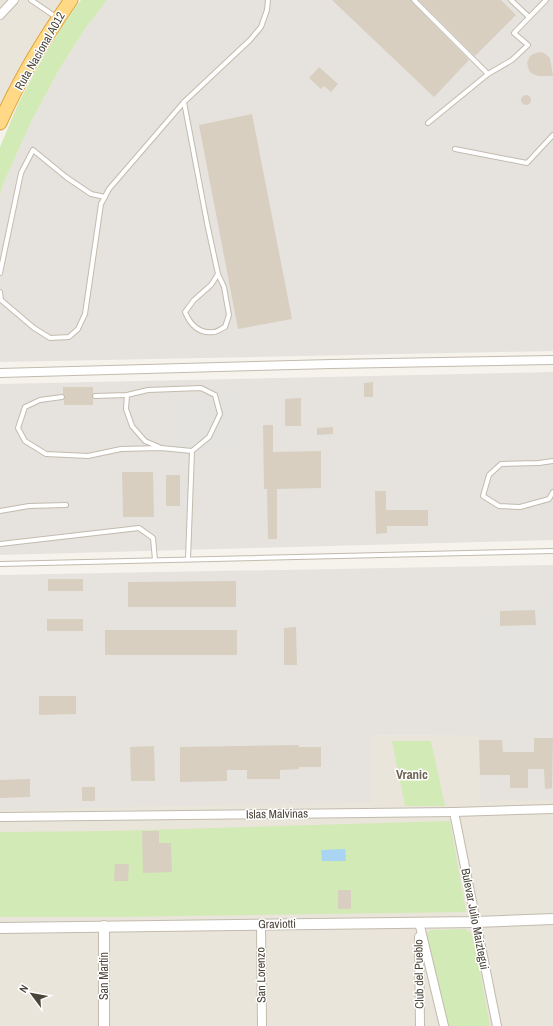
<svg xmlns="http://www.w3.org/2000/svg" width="553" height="1026" font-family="'Archivo Narrow',sans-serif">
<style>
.residential{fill:#eae5da}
.industrial{fill:#e6e2dd}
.green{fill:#d2eab5}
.parking{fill:#e5e3e0}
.water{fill:#a9d4f2}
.building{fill:#d8cfc1}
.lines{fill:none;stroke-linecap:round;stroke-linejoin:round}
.service-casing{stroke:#c2bbae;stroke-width:6}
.minor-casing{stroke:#c2bbae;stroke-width:10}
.tertiary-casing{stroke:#c2bbae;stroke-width:12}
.trunk-casing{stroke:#e0a43c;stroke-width:15}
.service{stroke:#fff;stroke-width:4}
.minor{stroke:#fff;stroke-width:8}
.tertiary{stroke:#fff;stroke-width:10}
.trunk{stroke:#ffd985;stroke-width:13}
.labels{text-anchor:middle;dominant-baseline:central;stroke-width:3;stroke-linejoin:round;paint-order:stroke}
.street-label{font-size:12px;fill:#4b4439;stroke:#fff}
.neighbourhood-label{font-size:13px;font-weight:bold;fill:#6e6250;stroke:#fff}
</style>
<rect width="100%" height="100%" fill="#f6f3ec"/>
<g class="residential">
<path d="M0,0H71L0,123Z"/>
<path d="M370,735L553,736V1026H0V736Z"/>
</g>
<g class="industrial">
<path d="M107,0H553V351L0,362V195L4,182L31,122L60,68L85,29Z"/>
<path d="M553,372V540L0,555V384Z"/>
<path d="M553,565V800L480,801L479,736L370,735L371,802L0,810V575Z"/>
</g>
<g class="green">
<path d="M81,0H107L85,29L60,68L31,122L4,182L0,195V147L18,104L38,66L62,26Z"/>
<path d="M392,741H431L445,806H405Z"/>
<path d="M450,821L466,912L111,917H0V832L110,831Z"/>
<path d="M465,929L471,933L475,944L490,1026H447L426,933L431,930Z"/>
</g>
<g class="parking">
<path d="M245,393L244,449L165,455L167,395Z"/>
<path d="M552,572L553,719L483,721L471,710L470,613L549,607Z"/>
</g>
<path class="water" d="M345,849L346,861H322L321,850Z"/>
<g class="building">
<path d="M332,0H411L412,2L469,60L434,97Z"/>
<path d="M419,0H501L516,15L475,56Z"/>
<path d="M540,52L544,53L550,58L553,76H538L531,73L529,70L527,63L530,56L533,54Z"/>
<path d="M319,67L338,84L331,92L324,86L321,89L309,78Z"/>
<circle cx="526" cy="100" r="5"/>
<path d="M252,114L292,319L238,329L199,125Z"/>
<path d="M373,382V397H364V383Z"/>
<path d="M63,387H93V393L92,396L93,399V405H64V400L65,397L63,394Z"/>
<path d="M301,398V426H285V399Z"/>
<path d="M263,425H273V452L321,451V488L277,489V539H268L267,489H264Z"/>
<path d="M333,427V434L317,435V428Z"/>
<path d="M122,472H153L154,517H123Z"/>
<rect x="166" y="475" width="14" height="31"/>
<path d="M375,491H386V510H428V526H387V533L376,534Z"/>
<rect x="48" y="579" width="35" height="12"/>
<path d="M236,581V607H128V582Z"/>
<path d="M535,610L536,625L500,626V611Z"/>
<rect x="47" y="619" width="36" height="12"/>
<path d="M296,627L297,665H284V628Z"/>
<rect x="105" y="630" width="132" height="25"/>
<path d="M39,696H76V714L39,715Z"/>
<path d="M534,738H553L552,788L545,789L544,769H528V788H510V775H480L479,740H502L503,752H534Z"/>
<path d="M299,745V747H321V767H299V769L280,770V779H247V770H227V781L180,782V747Z"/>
<path d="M154,746L155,781H131L130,747Z"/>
<path d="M30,779V797L0,798V780Z"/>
<rect x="82" y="787" width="13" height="14"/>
<path d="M142,831H159V843H171L172,872L143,873Z"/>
<path d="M115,864H129L128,881H114Z"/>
<rect x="338" y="890" width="13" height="19"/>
</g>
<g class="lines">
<g class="service-casing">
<g id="service">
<path d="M31,0L56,17"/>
<path d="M414,0L488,74"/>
<path d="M511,0L529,17"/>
<path d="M184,102L207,223L218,274L224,287L229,315L225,327C222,328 217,332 214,332C199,334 190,324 185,312L194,300L211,285L218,274"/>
<path d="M428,123L488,74L512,60L528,45L514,33L546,0"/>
<path d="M455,149L527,163L553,135"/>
<path d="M0,273L21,173L33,150L66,177L91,194L105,197"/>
<path d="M0,292L1,300L34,328L50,338L69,337L78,329L85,314L101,204L109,189L184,102L250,40L261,27L267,10L268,0"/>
<path d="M127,395L126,409L132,426L145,441L159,447"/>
<path d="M62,397L40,400L25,407L18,428L25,441L46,454L88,456L121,449L161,448L192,451L209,437L220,414L215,395L201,388L148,390L127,395L95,396"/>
<path d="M553,461L539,463L501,464L489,475L483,496L499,506L520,507L549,499L553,492"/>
<path d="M0,511L29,506L66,505"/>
<path d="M0,544L139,528L153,538L155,560"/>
<path d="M188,559L192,451"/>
<path d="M0,564L553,551"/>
</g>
</g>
<g class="minor-casing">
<g id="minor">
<path d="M0,15L14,0"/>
<path d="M0,373L332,364L553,360"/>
<path d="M454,812L497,1026"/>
<path d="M0,817L454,812L553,809"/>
<path d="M419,922L444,1026"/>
<path d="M261,924L262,1026"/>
<path d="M419,937L420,1026"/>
</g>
</g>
<g class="tertiary-casing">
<g id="tertiary">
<path d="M0,928L476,922L553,919"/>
<path d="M104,1026V926"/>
</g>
</g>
<g class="trunk-casing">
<path id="trunk" d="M0,123C18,82 45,37 71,0"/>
</g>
<use href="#service" class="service"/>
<use href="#minor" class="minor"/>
<use href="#tertiary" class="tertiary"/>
<use href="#trunk" class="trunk"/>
</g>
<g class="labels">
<g class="street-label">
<text transform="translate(40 51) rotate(-60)">Ruta Nacional A012</text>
<text transform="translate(277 814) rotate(-1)">Islas Malvinas</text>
<text transform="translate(475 919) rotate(79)">Bulevar Julio Maiztegui</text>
<text transform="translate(277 924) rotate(-1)">Graviotti</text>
<text transform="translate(419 974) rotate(-91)">Club del Pueblo</text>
<text transform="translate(261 975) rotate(-91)">San Lorenzo</text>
<text transform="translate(104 976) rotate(-90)">San Martín</text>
</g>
<g class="neighbourhood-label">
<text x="412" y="774">Vranic</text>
</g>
</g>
<g transform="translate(32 994) rotate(302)" stroke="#ffffff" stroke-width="3" paint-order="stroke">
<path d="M0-3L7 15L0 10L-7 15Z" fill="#4b4439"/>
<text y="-6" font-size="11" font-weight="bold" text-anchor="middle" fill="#4b4439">N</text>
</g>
</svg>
